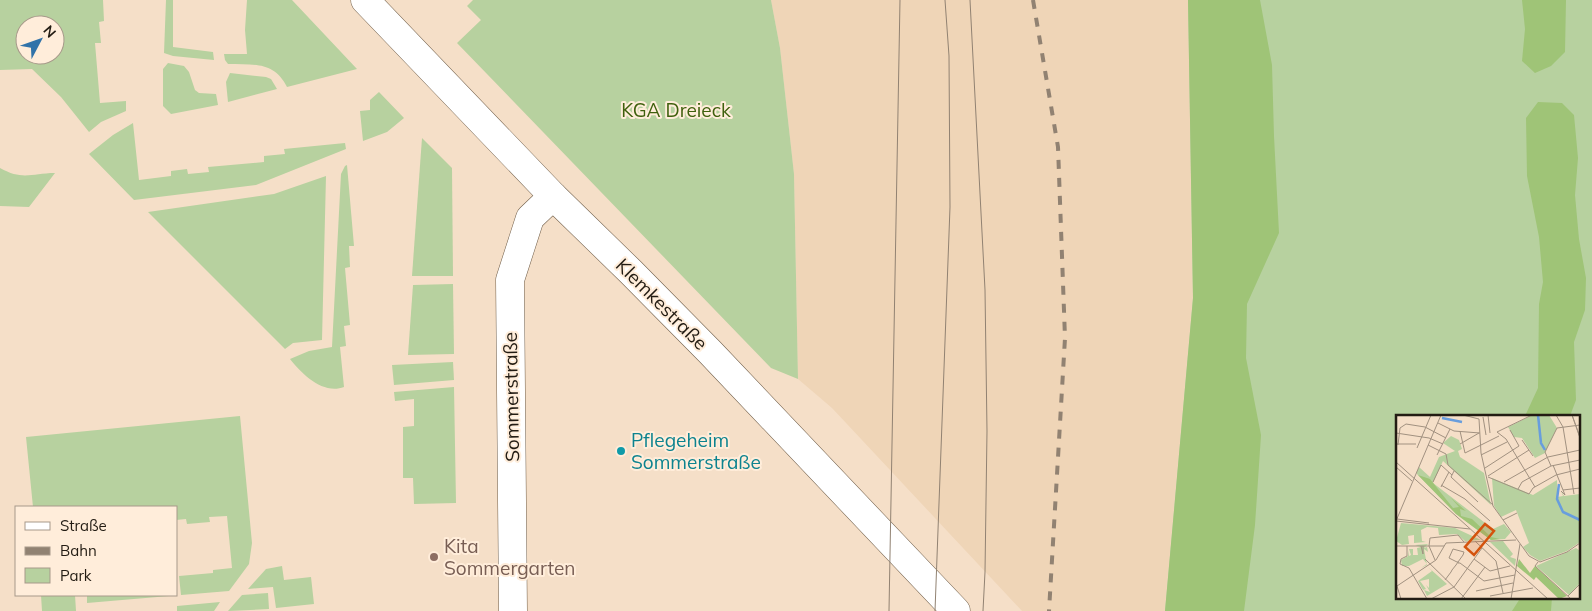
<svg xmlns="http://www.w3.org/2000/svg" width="1592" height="611" font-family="Mulish,sans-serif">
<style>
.built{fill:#efd5b7}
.green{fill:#b7d19f;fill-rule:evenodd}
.forest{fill:#9fc477}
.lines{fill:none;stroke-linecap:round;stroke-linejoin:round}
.minor-casing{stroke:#705e49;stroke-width:29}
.minor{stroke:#fff;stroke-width:28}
.tram{stroke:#918272;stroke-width:1}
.rail{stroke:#918272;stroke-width:4;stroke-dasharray:9 9;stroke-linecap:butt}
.culture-dot{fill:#0f9aa8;stroke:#ffedda;stroke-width:2}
.education-dot{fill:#8d6e63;stroke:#ffedda;stroke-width:2}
.labels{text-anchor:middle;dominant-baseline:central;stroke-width:4;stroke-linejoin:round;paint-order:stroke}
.park-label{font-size:19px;fill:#3f600d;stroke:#ffedda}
.street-label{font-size:19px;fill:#231c13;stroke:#ffedda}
.culture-label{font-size:19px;fill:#0d838f;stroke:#ffedda;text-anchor:start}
.education-label{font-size:19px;fill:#785e54;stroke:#ffedda;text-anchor:start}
.inset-river{fill:none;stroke:#689ddd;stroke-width:2.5}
.inset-road{fill:none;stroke:#a19180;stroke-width:1}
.view{fill:#d4530d;fill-opacity:0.15;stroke:#d4530d;stroke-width:2.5}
.inset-edge{fill:none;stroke:#231c13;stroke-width:2.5}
</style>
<rect width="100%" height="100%" fill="#f5dfc8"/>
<path class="built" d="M771,0H1188L1193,298L1165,611H1022L832,408L798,379L794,174L780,48Z"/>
<g class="green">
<path d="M0,0H103L104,21L99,22L101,43H95L100,103L126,101V111L101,122L89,132L61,97L32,69L0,70ZM25,25H55V55H25Z"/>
<path d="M166,0H173V47L213,52L214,60L173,56L164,53Z"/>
<path d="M247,0H292L357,69L287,87C274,61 254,65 228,64L225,60L224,54H247L245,30Z"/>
<path d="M473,0H771L780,48L794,174L798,379L771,368L457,43L481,20L467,6Z"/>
<path d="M1188,0H1592V611H1165L1193,298ZM1397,416H1578V597H1397Z"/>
<path d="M168,63L184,66L189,72L195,90L199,93L216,94L218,105L171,114L163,106V69Z"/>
<path d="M230,73L266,77L271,79L277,89L228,102L226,82Z"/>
<path d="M379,92L404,118L387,132L363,141L360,111L370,110V100Z"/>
<path d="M133,123L139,180L171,176V171L187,169L188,174L209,172L208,167L264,162V156L285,154L284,149L345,143L346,149L256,185L134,200L89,154L113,135Z"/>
<path d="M422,138L452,168L453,276H412Z"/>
<path d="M347,165L354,246H349L350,267L345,268L350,325L344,326L346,346L340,347L344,387C323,395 302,374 290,359L309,351L332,347L341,174L345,166Z"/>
<path d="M0,168C23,181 32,173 55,173L29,207L0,206Z"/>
<path d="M326,176L322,340L293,343L285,349L148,212L274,194Z"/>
<path d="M453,284L454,354L408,355L413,285Z"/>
<path d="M453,362L454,380L394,385L392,365Z"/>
<path d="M454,387L456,503L414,504L413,478H403V427L414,426V399L395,401L394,392Z"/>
<path d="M240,416L252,543L249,564L229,591L181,595L179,576L213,573V570L232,568L227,516L209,517L210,522L187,524L186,519L176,520V507H33L26,437Z"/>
<path d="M282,566L284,580L311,577L314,604L276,608L273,587L248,589L266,569Z"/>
<path d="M268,593L269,609L228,611L242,595Z"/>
<path d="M41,595H75L76,611H42Z"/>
<path d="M87,595H169V596L87,603Z"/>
<path d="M220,602L214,611H177V606Z"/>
</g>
<g class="forest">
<path d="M1188,0H1260L1272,65L1274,136L1279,233L1247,304L1246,358L1261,435L1255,525L1244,611H1165L1193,298Z"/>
<path d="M1522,0H1566L1565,52L1551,66L1535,73L1522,61L1525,29Z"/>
<path d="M1538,102L1562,103L1574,115L1578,158L1575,195L1579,239L1586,278L1585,310L1574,342L1576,400L1570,416H1525L1538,388L1539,304L1543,282L1539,237L1527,176L1526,118Z"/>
<path d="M1521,597H1552L1551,611H1512Z"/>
</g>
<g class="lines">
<g class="minor-casing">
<g id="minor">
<path d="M365,0L553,196L631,272L710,352L956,611"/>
<path d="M513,611L510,280L530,218L553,196"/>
</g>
</g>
<use href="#minor" class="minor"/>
<g class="tram">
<path d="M970,0L985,290L987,431L985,572L983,611"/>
<path d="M889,611L900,0"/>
<path d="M935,611L950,207L949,56L945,0"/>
</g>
<path class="rail" d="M1033,0L1058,147L1065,338L1049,611"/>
</g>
<circle class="culture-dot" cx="621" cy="451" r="5"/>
<circle class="education-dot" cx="434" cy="557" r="5"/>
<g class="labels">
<g class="park-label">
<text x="676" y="110">KGA Dreieck</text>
</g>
<g class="street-label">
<text transform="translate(662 304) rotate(45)">Klemkestraße</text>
<text transform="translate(511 397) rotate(-91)">Sommerstraße</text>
</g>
<g class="culture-label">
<text x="631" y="440">Pflegeheim<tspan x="631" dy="22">Sommerstraße</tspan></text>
</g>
<g class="education-label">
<text x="444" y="546">Kita<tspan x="444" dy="22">Sommergarten</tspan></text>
</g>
</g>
<g transform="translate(1396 415)">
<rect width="184" height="184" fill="#f5dfc8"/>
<path d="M137,0H153L161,13L149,38L139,43L126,23L118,22L112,12ZM55,21L63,25L66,34L62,36L64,42L88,58L95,90L47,46L37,68L97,114L108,109L115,117L109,124L95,125L60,99L20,58L23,52L34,62L43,42L59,36L47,28ZM96,63L137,80L161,65V82L167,81L165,76L168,81L184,79V127L171,136L144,146L134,140L127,132L133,128L120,95L105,102L98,91ZM5,108L59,113L85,125L69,126L61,119L43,120L42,113L31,112L25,115L26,126L30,127L18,128V120L12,121L13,129L6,130L0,126ZM107,126L117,139L114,142L120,144L119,151L94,127ZM32,129L28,133L31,132L32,137L28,134L31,150L25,153L31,149L27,144L13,151L15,157L13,151H6L5,145L12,141V135L13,141L15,140L13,134H17V140H22L21,133L25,132L19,130ZM180,133L184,136V168L173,180L140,151ZM32,152L29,153L32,152L51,169L31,181L28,175L34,177L30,170L33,173V164L24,166L30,174L27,175L22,166L36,156Z" fill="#b7d19f"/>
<path d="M22,60L34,64L57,93L63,92L55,83L70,96L64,94L65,101L76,104L95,122L104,124L95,125L60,99ZM123,144L134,158L139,151L171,181L163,184L140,162L138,165L121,151Z" fill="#9fc477"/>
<path class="inset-river" d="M142,0L145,28L149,35M46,3L66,7M163,69L161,84L167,97L184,105"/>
<path class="inset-road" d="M67,0L83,4L85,38L97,91L133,141L144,147L171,137L184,128M92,0L94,18M136,0L101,17L110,24L139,72M160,0L167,12L178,79M176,0L184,22M176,0L184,23M87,2L90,20M42,8L58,16L84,18M64,16L69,38L103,21M0,18L33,23L47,29M126,25L137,41M1,29H20M64,29L83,18M2,30L4,13L10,9L29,12L50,23M32,30L50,39L52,50L97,90M21,33L35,0M41,40L54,14M85,40L111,27M0,47L152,184M157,50L169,80L165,76M155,51L149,37L161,13L184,10M0,52L16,66M89,53L123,31L114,15M58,56L55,62L82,87M92,61L133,35M92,62L133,79L137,73L160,60L184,54M37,67L45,50L56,60M108,67L152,42L184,35M45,70L69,84L94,106M45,72L53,57M122,74L126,67L155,51L184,45M167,75L184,73M1,104L33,108M107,105L121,98M0,106L45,0M0,106L74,114M79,126L100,146L107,178M0,131H48M11,131V141L5,144L4,149L13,153L31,184M25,131L27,139V131M29,144L70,184M78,144L94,156L114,151M39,145L33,131L34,123L62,120L68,127M142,147L139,151L175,184M49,165L55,157L56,155L60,150L62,147L67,140L68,137L57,134L53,143L61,147H62V148H64L88,166L119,160M0,168L5,184M1,171L40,145L50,128L120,125M80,176L117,168M94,181L137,173M172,181L184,169M35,184L58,172L86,133M65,184L89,152M115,184L124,129"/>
<path class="view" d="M89,109L98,116L78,140L69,132Z"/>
<rect width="184" height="184" class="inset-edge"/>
</g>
<rect x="15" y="506" width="162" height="90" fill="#ffedda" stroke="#a7998a"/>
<rect x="25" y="522" width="25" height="8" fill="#ffffff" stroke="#a7998a"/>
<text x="60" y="531" font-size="15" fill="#231c13">Straße</text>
<rect x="25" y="547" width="25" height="8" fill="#918272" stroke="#a7998a"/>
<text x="60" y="556" font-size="15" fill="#231c13">Bahn</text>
<rect x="25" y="568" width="25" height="15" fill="#b7d19f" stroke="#a7998a"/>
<text x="60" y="581" font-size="15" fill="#231c13">Park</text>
<g transform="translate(40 40) rotate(49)"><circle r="24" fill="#ffedda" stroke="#a7998a"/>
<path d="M0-4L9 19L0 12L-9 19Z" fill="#3173a9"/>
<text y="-8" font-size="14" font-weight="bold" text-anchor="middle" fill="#231c13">N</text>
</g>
</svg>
